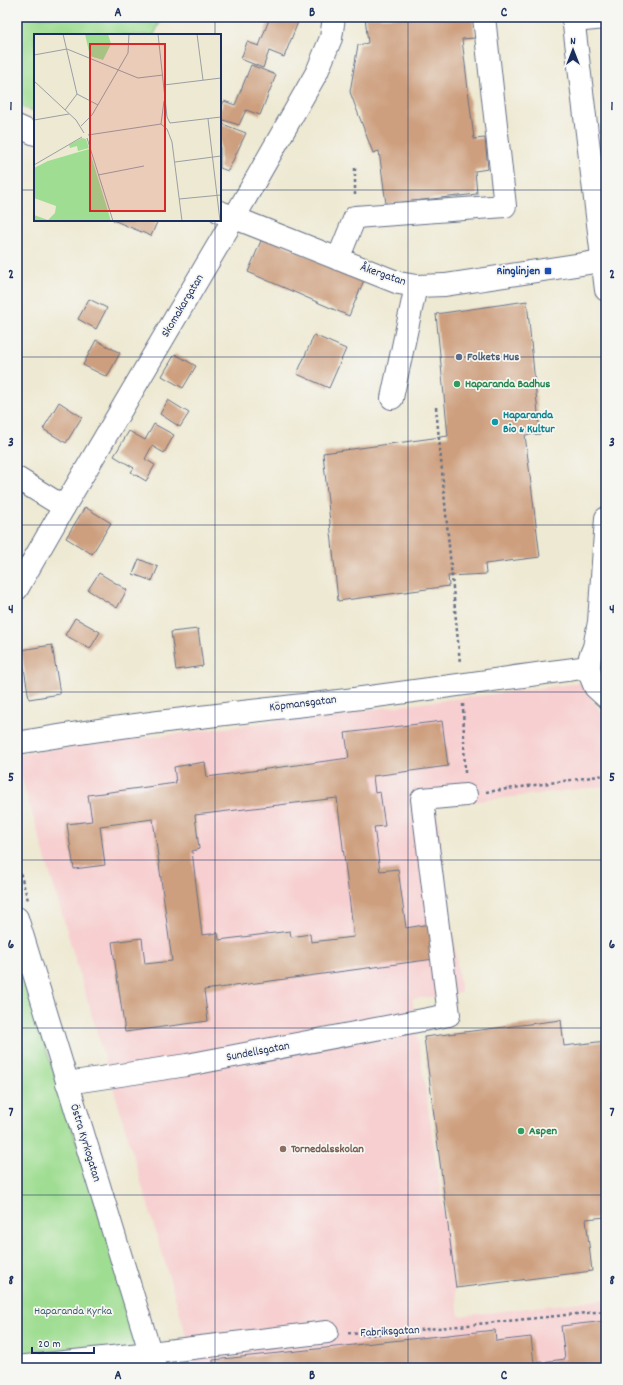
<svg xmlns="http://www.w3.org/2000/svg" width="623" height="1385" font-family="Dekko,sans-serif">
<style>
.built{fill:#f7cfd0}
.green{fill:#9fdd92;stroke:#5d8678}
.building{fill:#cd9f7e;fill-rule:evenodd}
.lines{fill:none;stroke-linecap:round;stroke-linejoin:round}
.minor-casing{stroke:#657087;stroke-width:24}
.path{stroke:#657087;stroke-width:2.5;stroke-dasharray:3 3;stroke-linecap:butt}
.minor{stroke:#fff;stroke-width:22}
.grid{fill:none;stroke:#1b2f5e;stroke-width:1;stroke-opacity:0.55}
.transit-dot{fill:#1a4fb4;stroke:#f6f6f2;stroke-width:1.5}
.service-dot{fill:#5c6f8a;stroke:#f6f6f2;stroke-width:1.5}
.leisure-dot{fill:#2e9e5b;stroke:#f6f6f2;stroke-width:1.5}
.culture-dot{fill:#0f9aa8;stroke:#f6f6f2;stroke-width:1.5}
.education-dot{fill:#8d6e63;stroke:#f6f6f2;stroke-width:1.5}
.labels{text-anchor:middle;dominant-baseline:central;stroke-width:3.5;stroke-linejoin:round;paint-order:stroke}
.transit-label{font-size:12px;font-weight:bold;fill:#164399;stroke:#f6f6f2;text-anchor:end}
.street-label{font-size:12px;fill:#1b2f5e;stroke:#f6f6f2}
.service-label{font-size:12px;font-weight:bold;fill:#4e5e75;stroke:#f6f6f2;text-anchor:start}
.leisure-label{font-size:12px;font-weight:bold;fill:#27864d;stroke:#f6f6f2;text-anchor:start}
.culture-label{font-size:12px;font-weight:bold;fill:#0d838f;stroke:#f6f6f2;text-anchor:start}
.education-label{font-size:12px;font-weight:bold;fill:#785e54;stroke:#f6f6f2;text-anchor:start}
.park-label{font-size:12px;fill:#3c5a6b;stroke:#f6f6f2}
.inset-road{fill:none;stroke:#9a9fa4;stroke-width:1}
.view{fill:#d62828;fill-opacity:0.15;stroke:#d62828;stroke-width:2}
.inset-edge{fill:none;stroke:#1b2f5e;stroke-width:2}
.neatline{fill:none;stroke:#1b2f5e;stroke-width:1.5}
.grid-label{font-size:13px;text-anchor:middle;font-weight:bold;fill:#1b2f5e}
</style>
<rect width="100%" height="100%" fill="#f6f6f2"/>
<filter id="ink" filterUnits="userSpaceOnUse"><feTurbulence type="fractalNoise" baseFrequency=".025" numOctaves="2"/><feDisplacementMap in="SourceGraphic" scale="8" xChannelSelector="R" yChannelSelector="G"/><feConvolveMatrix kernelMatrix="1 2 1 2 8 2 1 2 1" color-interpolation-filters="sRGB"/></filter>
<filter id="wash" filterUnits="userSpaceOnUse"><feTurbulence type="fractalNoise" baseFrequency=".012" numOctaves="4" result="noise"/><feDisplacementMap in="SourceGraphic" scale="16" xChannelSelector="R" yChannelSelector="G"/><feGaussianBlur stdDeviation="0.9" result="paint"/><feColorMatrix in="noise" values="0 0 0 0 0 0 0 0 0 0 0 0 0 0 0 0 0 1.4 0 .05"/><feComposite in="paint" operator="in"/></filter>
<g filter="url(#wash)">
<rect width="100%" height="100%" fill="#eee9d2"/>
<path class="built" d="M581,683L606,720V786L436,806L461,993L412,999L459,1316L606,1299V1368H196L17,762V754Z"/>
<g class="green">
<path d="M17,17H162L154,35H35V111L17,106Z"/>
<path d="M17,960L136,1324L149,1368H17Z"/>
</g>
<g id="blocks">
<g class="building">
<path d="M270,17H300L284,57L269,51L263,68L241,59L247,42L259,46Z"/>
<path d="M365,17H473L475,38L462,39L474,139L485,138L488,169L475,171L477,194L386,204L379,151L373,153L350,92L358,45L368,43Z"/>
<path d="M251,65L276,75L260,115L246,110L239,125L220,119V110L224,101L235,105Z"/>
<path d="M220,123L246,133L228,171L220,168Z"/>
<path d="M113,220H158L151,236Z"/>
<path d="M263,236L364,280L349,316L248,272Z"/>
<path d="M89,299L107,308L96,329L78,319Z"/>
<path d="M527,301L540,434L525,435L540,557L485,564L486,574L448,576L449,586L338,601L323,453L448,436L436,314Z"/>
<path d="M314,335L346,349L329,388L297,374Z"/>
<path d="M96,340L120,353L107,377L83,365Z"/>
<path d="M175,354L196,366L183,388L162,376Z"/>
<path d="M168,400L189,413L180,427L160,414Z"/>
<path d="M59,402L82,417L66,443L43,429Z"/>
<path d="M154,424L174,435L164,453L152,446L145,459L155,465L146,481L131,472L134,468L114,456L129,431L145,440Z"/>
<path d="M85,507L111,523L92,554L66,538Z"/>
<path d="M139,559L158,567L152,581L133,574Z"/>
<path d="M99,573L127,590L117,608L88,590Z"/>
<path d="M75,618L100,632L90,649L65,635Z"/>
<path d="M198,629L203,666L176,670L171,632Z"/>
<path d="M52,645L60,694L29,699L21,650Z"/>
<path d="M442,721L448,766L373,776L375,793L380,792L385,826L374,827L380,871L398,869L406,928L430,924L434,959L204,990L208,1021L125,1032L112,942L142,938L145,964L172,961L153,819L100,826L105,865L74,869L67,824L92,821L88,795L176,783L174,767L205,762L207,777L349,758L345,733ZM337,798L354,937L311,942L310,934L291,937L290,931L219,940L218,933L202,935L192,851L199,849L195,815Z"/>
<path d="M561,1020L564,1046L606,1041V1217L586,1219L592,1271L456,1288L424,1037Z"/>
<path d="M606,1321V1368H213V1360L495,1330L496,1341L531,1337L534,1363L565,1359L561,1326Z"/>
</g>
</g>
</g>
<g filter="url(#ink)">
<use href="#blocks" fill-opacity="0" stroke="#657087" stroke-width="1"/>
<g class="lines">
<g class="minor-casing">
<g id="minor">
<path d="M573,17L606,290"/>
<path d="M573,21L606,18"/>
<path d="M17,126L35,134"/>
<path d="M220,212L399,283L416,286L445,285L602,261"/>
<path d="M338,259L355,217L505,206L484,17"/>
<path d="M392,398L416,286"/>
<path d="M17,478L64,507"/>
<path d="M606,518L599,622L594,647L590,657L589,667L591,677L595,687L606,697"/>
<path d="M17,589L64,507L234,218L317,72L331,38L334,17"/>
<path d="M17,743C115,726 214,715 313,704C405,693 497,679 589,667"/>
<path d="M17,918L155,1368"/>
<path d="M67,1083L187,1065L449,1015L422,799L466,795"/>
<path d="M17,1367L150,1353L327,1332"/>
</g>
</g>
<g class="path">
<path d="M355,168V197"/>
<path d="M436,407L460,663"/>
<path d="M463,704L465,773"/>
<path d="M486,792L606,775"/>
<path d="M17,862L28,900"/>
<path d="M348,1333L369,1335L606,1311"/>
</g>
<use href="#minor" class="minor"/>
</g>
</g>
<path class="grid" d="M215,17V35M408,17V1368M17,190H35M220,190H606M215,220V1368M17,357H606M17,525H606M17,692H606M17,860H606M17,1028H606M17,1195H606"/>
<rect class="transit-dot" x="544" y="267" width="8" height="8" rx="2"/>
<circle class="service-dot" cx="459" cy="357" r="4"/>
<g class="leisure-dot">
<circle cx="457" cy="384" r="4"/>
<circle cx="521" cy="1131" r="4"/>
</g>
<circle class="culture-dot" cx="495" cy="422" r="4"/>
<circle class="education-dot" cx="283" cy="1149" r="4"/>
<g class="labels">
<g class="transit-label">
<text x="540" y="271">Ringlinjen</text>
</g>
<g class="street-label">
<text transform="translate(383 275) rotate(19)">Åkergatan</text>
<text transform="translate(183 306) rotate(-59)">Skomakargatan</text>
<text transform="translate(303 704) rotate(-7)">Köpmansgatan</text>
<text transform="translate(258 1052) rotate(-11)">Sundellsgatan</text>
<text transform="translate(85 1143) rotate(73)">Östra Kyrkogatan</text>
<text transform="translate(390 1332) rotate(-3)">Fabriksgatan</text>
</g>
<g class="service-label">
<text x="467" y="357">Folkets Hus</text>
</g>
<g class="leisure-label">
<text x="465" y="384">Haparanda Badhus</text>
<text x="529" y="1131">Aspen</text>
</g>
<g class="culture-label">
<text x="503" y="415">Haparanda<tspan x="503" dy="14">Bio &amp; Kultur</tspan></text>
</g>
<g class="education-label">
<text x="291" y="1149">Tornedalsskolan</text>
</g>
<g class="park-label">
<text x="73" y="1311">Haparanda Kyrka</text>
</g>
</g>
<g transform="translate(34 34)">
<rect width="187" height="187" fill="#eee9d2"/>
<path d="M51,0H74L77,10L69,26L56,22ZM48,104L52,105L55,114L44,117L43,112L36,114L35,111ZM55,115L77,187H0V181L14,186L21,179L22,172L0,164V134L14,127Z" fill="#9fdd92"/>
<path class="inset-road" d="M29,0L43,60M124,0L133,83L136,89M163,0L169,46M0,21L33,15L104,44L129,41M0,47L42,86L50,99M130,51L187,44M31,76L43,60L64,71M174,85L186,187M0,86L35,80M136,89L187,83M127,90L133,95L138,108L148,187M127,90L130,67M47,92L58,81L94,19L95,0M54,101L127,90M53,104L79,187M141,128L187,122M0,131L48,103M64,141L110,132M145,165L187,161"/>
<path class="view" d="M56,10H131V177H56Z"/>
<rect width="187" height="187" class="inset-edge"/>
</g>
<rect width="623" height="1385" fill="none" stroke="#f6f6f2" stroke-width="44"/>
<g transform="translate(573 50)" stroke="#f6f6f2" stroke-width="3" paint-order="stroke">
<path d="M0-3L7 15L0 10L-7 15Z" fill="#1b2f5e"/>
<text y="-6" font-size="11" font-weight="bold" text-anchor="middle" fill="#1b2f5e">N</text>
</g>
<path d="M32 1347v6h62v-6" fill="none" stroke="#1b2f5e" stroke-width="2"/>
<text x="38" y="1347" font-size="12" fill="#1b2f5e" stroke="#f6f6f2" stroke-width="3" paint-order="stroke">20 m</text>
<rect x="22" y="22" width="579" height="1341" class="neatline"/>
<g class="grid-label">
<text x="118" y="16">A</text>
<text x="312" y="16">B</text>
<text x="504" y="16">C</text>
<text x="11" y="110">1</text>
<text x="612" y="110">1</text>
<text x="11" y="278">2</text>
<text x="612" y="278">2</text>
<text x="11" y="446">3</text>
<text x="612" y="446">3</text>
<text x="11" y="613">4</text>
<text x="612" y="613">4</text>
<text x="11" y="781">5</text>
<text x="612" y="781">5</text>
<text x="11" y="948">6</text>
<text x="612" y="948">6</text>
<text x="11" y="1116">7</text>
<text x="612" y="1116">7</text>
<text x="11" y="1284">8</text>
<text x="612" y="1284">8</text>
<text x="118" y="1379">A</text>
<text x="312" y="1379">B</text>
<text x="504" y="1379">C</text>
</g>
</svg>
